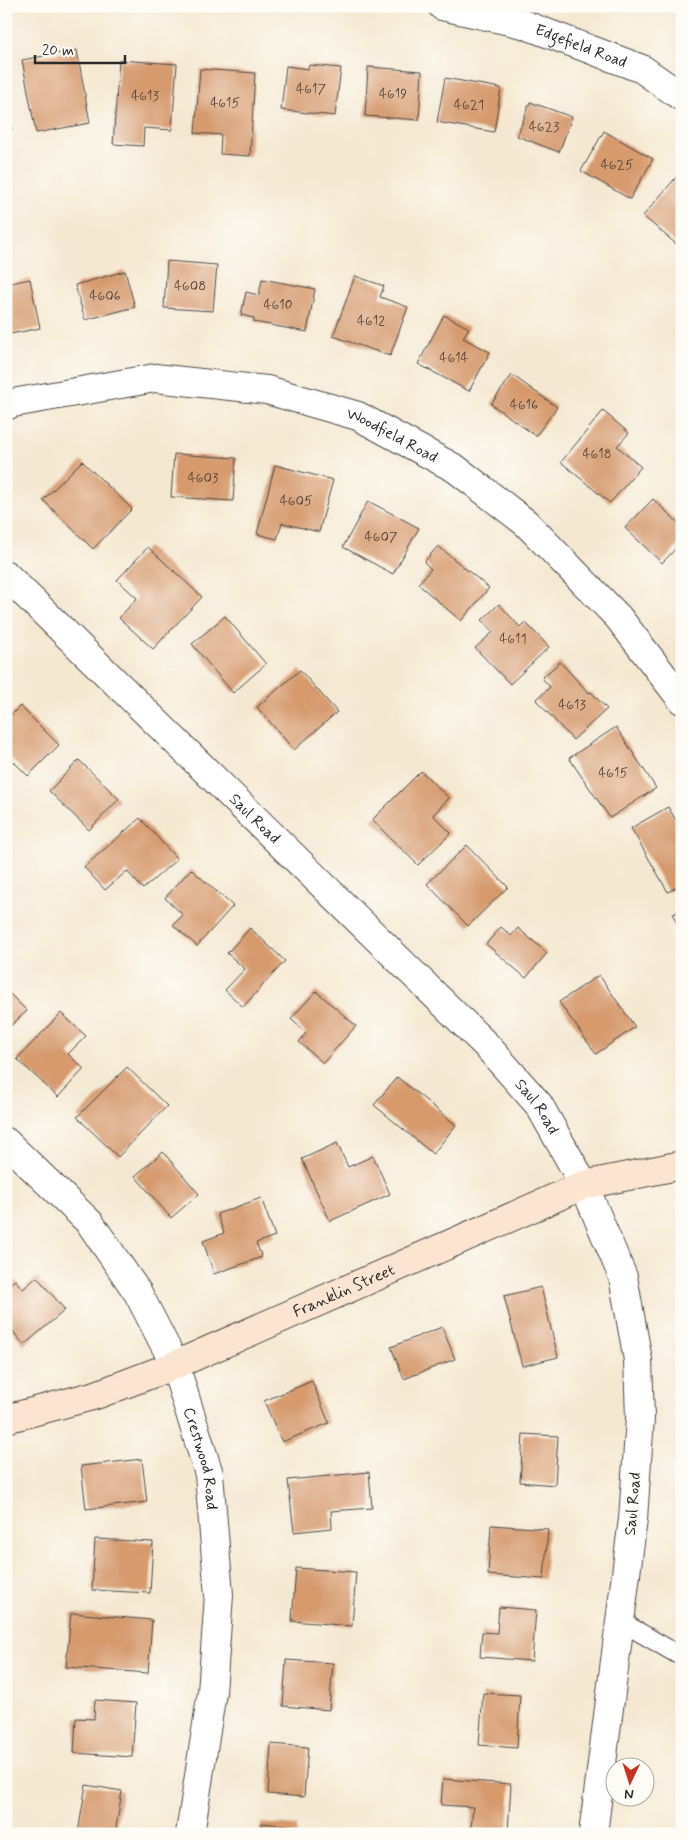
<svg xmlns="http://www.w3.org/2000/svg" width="688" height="1840" font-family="Mynerve,sans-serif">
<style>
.building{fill:#d69a6d}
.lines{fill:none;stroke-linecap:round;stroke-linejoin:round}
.lane-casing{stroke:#494744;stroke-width:20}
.street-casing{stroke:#494744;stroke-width:30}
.secondary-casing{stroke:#494744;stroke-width:30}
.lane{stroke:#fff;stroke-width:18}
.street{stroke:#fff;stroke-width:28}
.secondary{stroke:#fce5d0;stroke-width:28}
.labels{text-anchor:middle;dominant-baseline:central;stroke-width:5;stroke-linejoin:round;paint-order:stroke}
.number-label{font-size:14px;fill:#56473c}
.street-label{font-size:16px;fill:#2b2b2b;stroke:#fdfcf7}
</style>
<rect width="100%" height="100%" fill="#fdfcf7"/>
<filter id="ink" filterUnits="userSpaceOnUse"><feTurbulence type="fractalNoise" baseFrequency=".02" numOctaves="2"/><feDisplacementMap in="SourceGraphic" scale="10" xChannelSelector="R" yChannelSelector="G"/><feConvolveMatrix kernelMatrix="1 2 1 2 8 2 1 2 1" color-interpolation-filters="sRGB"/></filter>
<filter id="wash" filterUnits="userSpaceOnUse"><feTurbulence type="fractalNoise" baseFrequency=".0096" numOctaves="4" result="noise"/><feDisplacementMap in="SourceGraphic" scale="20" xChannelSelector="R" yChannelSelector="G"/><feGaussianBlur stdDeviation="1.12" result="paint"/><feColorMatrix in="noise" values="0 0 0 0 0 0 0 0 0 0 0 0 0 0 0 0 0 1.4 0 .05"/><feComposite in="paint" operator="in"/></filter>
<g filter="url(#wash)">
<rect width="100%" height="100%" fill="#f4e8d1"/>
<g id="blocks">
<g class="building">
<path d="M77,50L90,123L36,133L22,60Z"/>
<path d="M119,60L177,64L172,130L144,128L143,146L113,144Z"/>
<path d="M309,65L341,68L335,116L281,110L286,66L308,69Z"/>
<path d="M368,67L422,71L419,120L365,116Z"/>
<path d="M200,69L255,73L250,156L220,154L221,135L195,133Z"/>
<path d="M445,78L501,88L494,132L437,122Z"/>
<path d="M6,100L12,130L6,131Z"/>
<path d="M530,102L572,117L559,152L517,136Z"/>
<path d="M604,131L653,159L630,199L581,171Z"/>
<path d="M679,174L682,177V249L643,216Z"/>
<path d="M167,261L217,265L213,311L164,308Z"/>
<path d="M125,271L135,307L85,320L75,285Z"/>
<path d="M355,276L384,286L380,297L408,307L390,356L333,336Z"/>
<path d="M30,279L40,328L6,335V284Z"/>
<path d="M262,279L315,289L307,332L254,322V318L241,315L246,292L259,295Z"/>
<path d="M444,315L469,328L463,338L490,352L469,391L418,364Z"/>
<path d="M512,375L557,407L536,436L491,404Z"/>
<path d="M603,411L629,433L617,446L641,467L610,503L561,462Z"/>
<path d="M174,454L236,458L233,501L171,497Z"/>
<path d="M82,461L132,509L93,549L43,500Z"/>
<path d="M275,465L333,480L319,532L282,523L277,539L257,534Z"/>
<path d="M653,499L682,526V542L662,563L625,528Z"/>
<path d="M368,501L419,528L393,574L343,547Z"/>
<path d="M438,546L489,588L461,621L418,584L431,569L424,562Z"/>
<path d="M148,547L202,597L153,649L119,618L137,598L117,580Z"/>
<path d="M499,604L520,627L525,622L549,647L510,684L475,648L493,632L482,620Z"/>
<path d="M225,616L266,664L233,693L192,644Z"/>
<path d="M560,662L589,693L591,692L607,709L573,740L536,700L550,687L542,678Z"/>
<path d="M300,670L337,712L294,750L257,707Z"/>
<path d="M20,706L59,745L28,776L6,754V720Z"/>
<path d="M616,727L656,788L610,818L569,758Z"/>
<path d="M79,760L119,799L89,830L49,791Z"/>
<path d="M421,771L449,798L433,815L451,833L418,865L372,820Z"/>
<path d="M668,807L682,830V884L668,892L631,828Z"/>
<path d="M140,818L177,859L143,889L127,871L105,890L84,867Z"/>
<path d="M467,845L508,887L468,926L427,884Z"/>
<path d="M191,869L233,906L197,946L173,925L183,915L165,898Z"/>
<path d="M682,911V938L673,914Z"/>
<path d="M501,927L511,936L518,928L547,953L526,978L486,944Z"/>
<path d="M250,928L285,961L243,1007L225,990L245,969L227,953Z"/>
<path d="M599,975L635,1027L596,1054L559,1002Z"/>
<path d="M6,990L27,1011L6,1030Z"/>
<path d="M316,991L356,1026L323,1063L299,1042L306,1033L291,1019Z"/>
<path d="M61,1013L86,1036L68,1054L84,1069L58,1097L17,1059Z"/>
<path d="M127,1067L167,1106L118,1157L77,1117Z"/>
<path d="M397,1077L456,1125L433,1154L374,1105Z"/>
<path d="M337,1143L348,1167L373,1156L390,1194L330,1221L302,1159Z"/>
<path d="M163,1152L199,1194L171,1218L135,1176Z"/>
<path d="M261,1198L275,1236L256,1243L262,1257L214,1274L203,1241L224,1233L217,1214Z"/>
<path d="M37,1277L65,1310L24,1345L6,1323V1287L15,1280L23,1289Z"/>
<path d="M541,1287L558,1357L522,1366L504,1296Z"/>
<path d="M442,1327L455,1359L404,1379L391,1347Z"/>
<path d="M312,1381L329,1423L282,1442L264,1401Z"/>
<path d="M523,1434L558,1436L555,1485L520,1482Z"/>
<path d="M142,1459L147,1502L86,1509L81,1466Z"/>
<path d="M369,1472L372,1508L331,1511L332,1528L294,1532L288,1480Z"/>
<path d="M491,1525L548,1529L544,1579L488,1575Z"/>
<path d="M95,1539L153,1542L150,1593L92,1590Z"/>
<path d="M296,1568L356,1572L352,1626L292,1621Z"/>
<path d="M499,1607L536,1610L532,1661L480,1657L482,1632L497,1633Z"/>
<path d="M71,1613L152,1620L148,1673L66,1667Z"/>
<path d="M286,1660L333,1663L329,1710L283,1706Z"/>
<path d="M483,1693L520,1695L517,1748L479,1745Z"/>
<path d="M95,1700L136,1703L132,1757L74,1753L76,1718L94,1719Z"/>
<path d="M271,1744L308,1747L304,1797L268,1794Z"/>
<path d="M443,1779L511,1784L508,1831L471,1829L473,1807L441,1805Z"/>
<path d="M86,1785L122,1791L115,1834L78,1833Z"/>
<path d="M261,1823L297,1826V1834H260Z"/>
</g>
</g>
</g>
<g filter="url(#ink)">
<use href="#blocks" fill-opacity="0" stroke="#494744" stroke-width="1"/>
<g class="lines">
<g class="lane-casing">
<path id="lane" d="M620,1621L682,1657"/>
</g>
<g class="street-casing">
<g id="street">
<path id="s1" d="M442,6L523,24L642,69L682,97"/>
<path id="s2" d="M6,406L13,403L155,378L267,390L358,416L456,469L526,523L618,617L682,700"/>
<path id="s3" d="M6,575L487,1046L539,1105L584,1185L623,1277L638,1360L640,1418L633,1519L593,1834"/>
<path id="s4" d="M6,1142L90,1223L138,1293L175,1365L209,1474L219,1595L212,1692L190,1834"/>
</g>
</g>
<g class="secondary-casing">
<g id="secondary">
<path id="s5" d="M6,1419L96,1395L175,1365L584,1185L682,1165"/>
</g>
</g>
<use href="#lane" class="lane"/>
<use href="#street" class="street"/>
<use href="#secondary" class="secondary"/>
</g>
</g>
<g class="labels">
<g class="number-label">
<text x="311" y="89">4617</text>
<text x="393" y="94">4619</text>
<text x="145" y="96">4613</text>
<text x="225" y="103">4615</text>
<text x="469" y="105">4621</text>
<text x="544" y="127">4623</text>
<text x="617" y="165">4625</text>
<text x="190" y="286">4608</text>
<text x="105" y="296">4606</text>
<text x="278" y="305">4610</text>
<text x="371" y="321">4612</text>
<text x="454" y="358">4614</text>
<text x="524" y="405">4616</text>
<text x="597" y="454">4618</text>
<text x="203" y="478">4603</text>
<text x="296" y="501">4605</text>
<text x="381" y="537">4607</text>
<text x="513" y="639">4611</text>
<text x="572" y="705">4613</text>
<text x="613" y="773">4615</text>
</g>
<g class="street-label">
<text stroke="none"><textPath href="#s1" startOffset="145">Edgefield Road</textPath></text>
<text stroke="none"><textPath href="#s2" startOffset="398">Woodfield Road</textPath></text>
<text stroke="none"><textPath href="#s3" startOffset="348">Saul Road</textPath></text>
<text stroke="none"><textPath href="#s3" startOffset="752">Saul Road</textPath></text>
<text stroke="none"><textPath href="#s5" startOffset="362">Franklin Street</textPath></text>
<text stroke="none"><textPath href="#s4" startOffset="380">Crestwood Road</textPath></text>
<text transform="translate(633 1504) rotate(-85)">Saul Road</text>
</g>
</g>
<rect width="688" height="1840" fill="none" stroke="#fdfcf7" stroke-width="25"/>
<g transform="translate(630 1782) rotate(184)"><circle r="24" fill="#fdfcf7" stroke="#a9a8a5"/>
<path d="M0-4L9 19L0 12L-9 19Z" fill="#c8321e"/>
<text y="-8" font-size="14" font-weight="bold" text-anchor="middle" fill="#2b2b2b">N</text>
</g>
<path d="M35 55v8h90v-8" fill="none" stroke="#2b2b2b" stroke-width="2.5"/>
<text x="42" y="55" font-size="15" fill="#2b2b2b" stroke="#fdfcf7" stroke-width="4" paint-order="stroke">20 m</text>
</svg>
